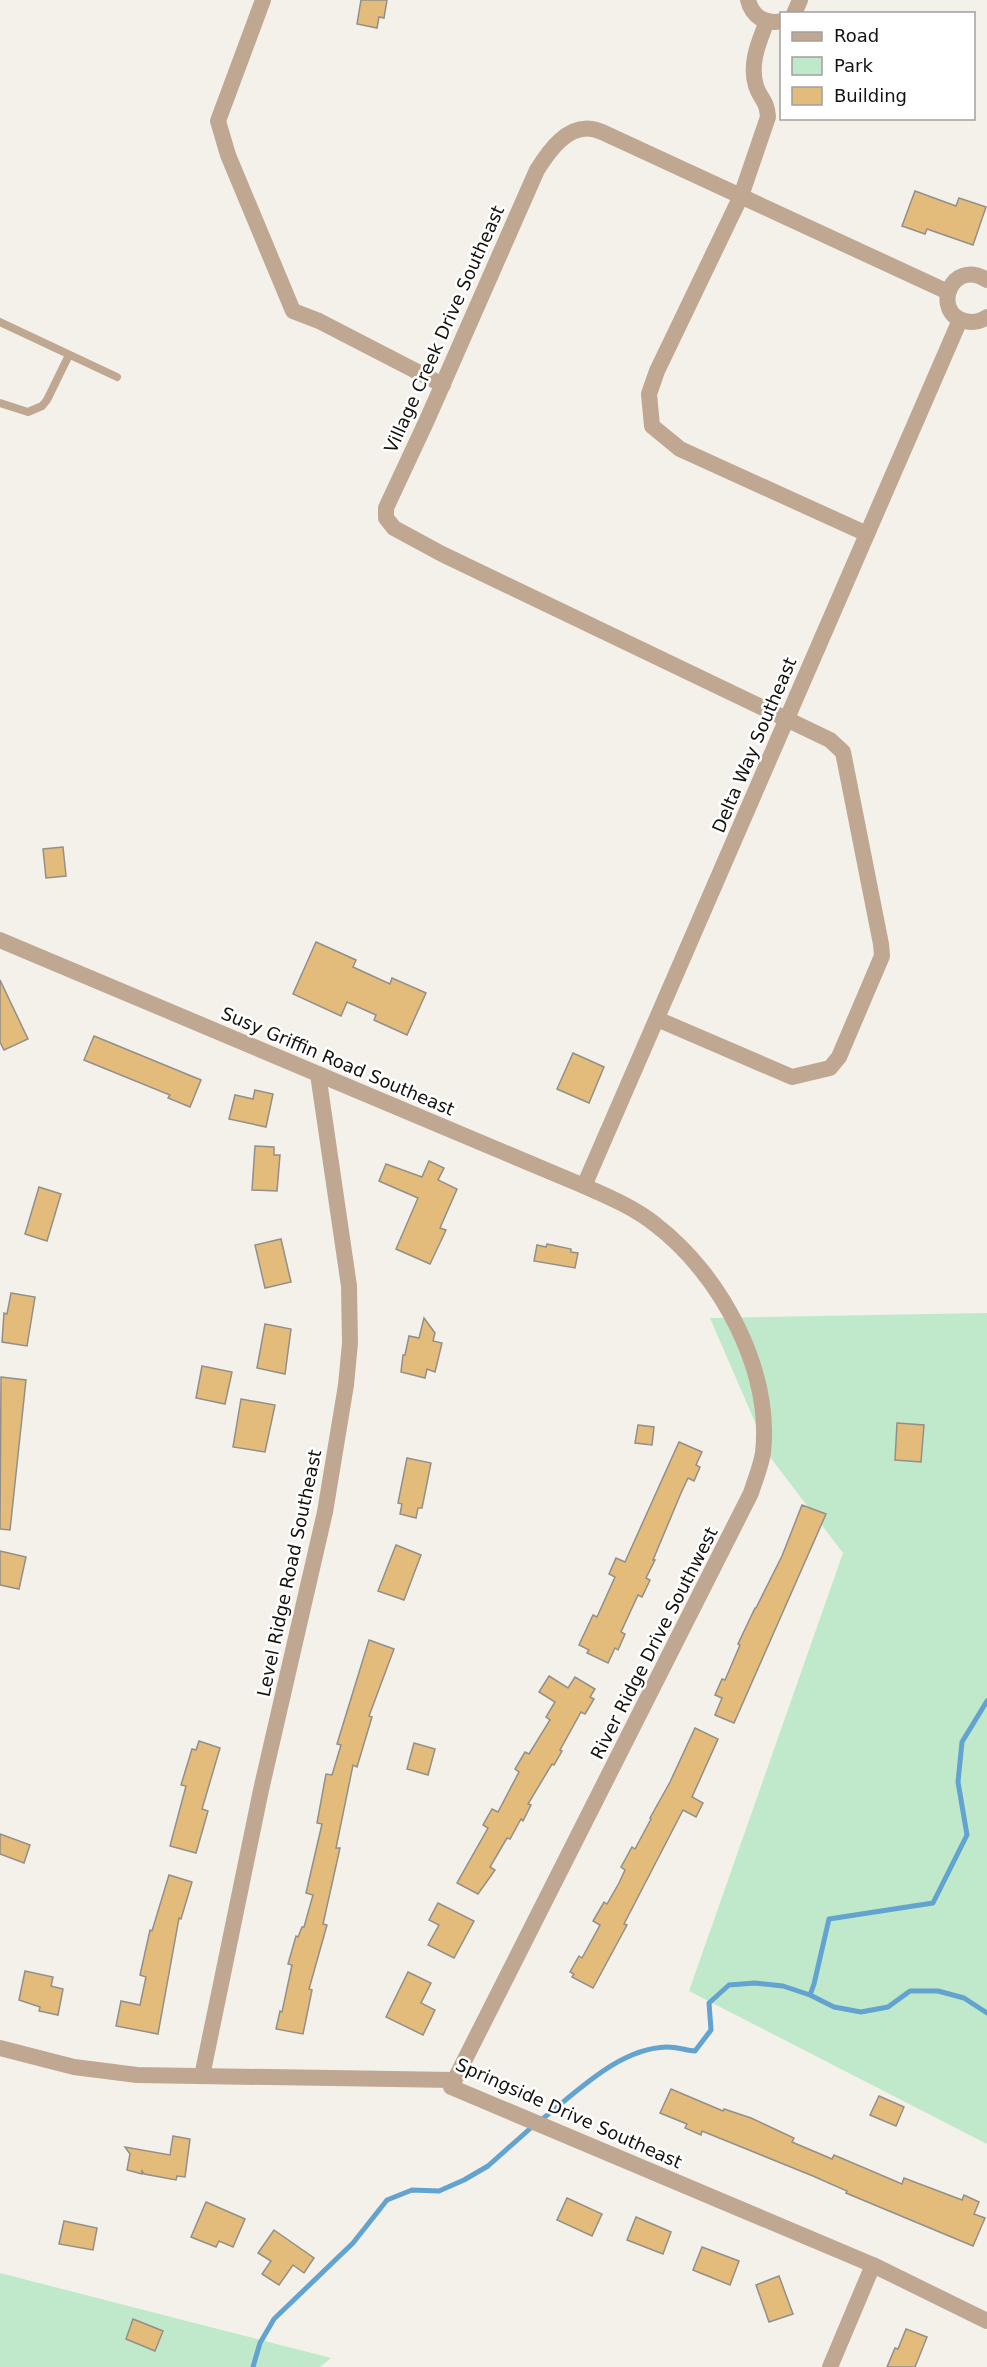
<svg xmlns="http://www.w3.org/2000/svg" width="987" height="2367" font-family="'DejaVu Sans',sans-serif">
<style>
.green{fill:#c0e9cb}
.lines{fill:none;stroke-linecap:round;stroke-linejoin:round}
.stream{stroke:#63a3d0;stroke-width:5}
.building{fill:#e3bc7b;stroke:#938f89;stroke-width:1.5}
.service{stroke:#c0a791;stroke-width:8}
.minor{stroke:#c0a791;stroke-width:16}
.labels{text-anchor:middle;dominant-baseline:central;stroke-width:5;stroke-linejoin:round;paint-order:stroke}
.street-label{font-size:18px;fill:#13120f;stroke:#fff}
</style>
<rect width="100%" height="100%" fill="#f3f1e9"/>
<g class="green">
<path d="M987,1313V2144L689,1991L843,1553L770,1457L710,1318Z"/>
<path d="M0,2273L331,2358L320,2367H0Z"/>
</g>
<g class="lines">
<g class="stream">
<path d="M810,1995L814,1984L829,1919L933,1903L967,1835L958,1782L962,1742L987,1701"/>
<path d="M541,2120C577,2092 619,2048 667,2047C676,2047 686,2050 695,2051L711,2030L709,2003L729,1985L755,1983L783,1986L810,1995L834,2007L861,2012L888,2007L910,1991H938L964,1998L987,2013"/>
<path d="M253,2367L260,2343L274,2319L353,2243L387,2200L412,2190L439,2191L464,2180L488,2166L533,2126"/>
</g>
</g>
<g class="building">
<path d="M361,0H387L384,18L379,17L377,28L357,24Z"/>
<path d="M915,191L956,206L959,198L986,207L973,245L927,229L925,234L902,226Z"/>
<path d="M63,847L66,876L46,878L43,849Z"/>
<path d="M316,942L356,960L353,967L390,984L392,978L426,993L407,1035L374,1020L376,1015L347,1002L341,1016L293,994Z"/>
<path d="M0,980L28,1039L4,1050L0,1042Z"/>
<path d="M94,1036L201,1080L190,1107L168,1098L170,1095L84,1060Z"/>
<path d="M573,1053L604,1067L589,1103L557,1089Z"/>
<path d="M255,1090L273,1094L266,1127L229,1119L235,1095L253,1099Z"/>
<path d="M255,1146L274,1147V1155H280L277,1191L252,1190Z"/>
<path d="M429,1161L444,1168L438,1180L457,1189L440,1228L446,1230L430,1264L396,1249L418,1198L379,1181L386,1164L422,1177Z"/>
<path d="M39,1187L61,1194L47,1241L25,1234Z"/>
<path d="M281,1239L291,1282L265,1288L255,1245Z"/>
<path d="M547,1244L571,1249V1252L578,1253L575,1268L534,1261L537,1245L546,1247Z"/>
<path d="M11,1293L35,1297L27,1346L2,1342L4,1313L7,1314Z"/>
<path d="M424,1318L435,1333L433,1341L442,1343L435,1372L427,1369L425,1378L401,1372L403,1355H405L409,1336L419,1338Z"/>
<path d="M265,1324L291,1329L285,1374L257,1368Z"/>
<path d="M202,1366L232,1372L225,1404L196,1398Z"/>
<path d="M1,1377L26,1380L10,1530L0,1529Z"/>
<path d="M241,1399L275,1405L265,1452L233,1447Z"/>
<path d="M897,1423L924,1425L921,1462L895,1460Z"/>
<path d="M638,1425L654,1427L652,1445L635,1443Z"/>
<path d="M679,1442L702,1452L696,1465L700,1467L694,1481L688,1478L681,1493L653,1560H655L646,1578L650,1580L642,1597L638,1595L621,1632L625,1634L618,1650L615,1648L608,1663L587,1653L589,1650L579,1645L593,1615L597,1617L615,1577L609,1574L616,1558L625,1562Z"/>
<path d="M407,1458L431,1463L422,1508H418L416,1518L400,1514L402,1504L398,1503Z"/>
<path d="M802,1505L826,1514L734,1723L715,1715L722,1698L715,1695L722,1679L725,1680L740,1645L738,1644L755,1608H756L782,1556Z"/>
<path d="M396,1545L421,1555L404,1600L378,1591Z"/>
<path d="M0,1551L26,1557L19,1589L0,1585Z"/>
<path d="M369,1640L394,1649L369,1716L372,1717L357,1767L353,1765L336,1848H340L323,1924L327,1925L309,1989L312,1990L303,2034L276,2029L280,2011L282,2012L292,1965L288,1964L296,1936L298,1937L302,1927H304L313,1895L306,1893L322,1824L317,1823L326,1774L332,1775L341,1745L337,1744Z"/>
<path d="M549,1676L568,1688L575,1677L595,1689L590,1697L594,1699L585,1714L581,1712L560,1750L562,1751L554,1765L552,1764L528,1804L531,1805L523,1821L521,1819L510,1839L507,1838L490,1867L495,1870L478,1894L457,1883L488,1828L483,1825L492,1809L498,1812L519,1772L515,1769L525,1752L529,1754L550,1720L546,1717L555,1702L539,1692Z"/>
<path d="M695,1728L718,1739L692,1797L703,1803L696,1817L683,1810L624,1924L627,1925L593,1988L572,1977L574,1974L570,1972L579,1956L582,1958L600,1925L593,1921L604,1902L607,1904L619,1883L625,1870L621,1867L632,1847L635,1849L651,1819L650,1818L670,1782Z"/>
<path d="M199,1741L220,1748L202,1809L208,1811L196,1853L170,1846L186,1786L181,1785L192,1749L196,1750Z"/>
<path d="M414,1743L435,1749L428,1775L407,1769Z"/>
<path d="M0,1834L30,1845L24,1863L0,1854Z"/>
<path d="M169,1875L192,1882L181,1919L179,1918L158,2034L116,2026L121,2001L140,2005L146,1977L140,1975L150,1930L152,1931Z"/>
<path d="M438,1903L474,1921L454,1958L428,1945L439,1925L429,1920Z"/>
<path d="M25,1971L53,1977L51,1986L63,1989L58,2015L39,2011L40,2007L19,2000Z"/>
<path d="M408,1972L431,1983L421,2003L435,2010L423,2035L386,2017Z"/>
<path d="M671,2089L723,2111L724,2109L751,2118L794,2138L792,2142L832,2159L834,2155L902,2184L904,2178L962,2200L964,2195L979,2202L974,2214L985,2218L973,2246L846,2193L847,2191L813,2176L702,2131L701,2135L685,2128L687,2124L660,2113Z"/>
<path d="M879,2096L904,2107L896,2126L870,2115Z"/>
<path d="M173,2136L190,2139L185,2177L177,2176L176,2180L144,2174L142,2171V2174L127,2170L130,2154L125,2147L170,2155Z"/>
<path d="M567,2198L602,2214L592,2236L557,2220Z"/>
<path d="M206,2202L245,2219L233,2247L219,2241L216,2247L191,2237Z"/>
<path d="M636,2217L671,2232L663,2254L627,2240Z"/>
<path d="M64,2221L97,2228L93,2250L59,2244Z"/>
<path d="M274,2230L314,2258L304,2273L293,2265L279,2285L262,2274L271,2261L258,2253Z"/>
<path d="M702,2247L739,2261L730,2285L693,2270Z"/>
<path d="M779,2276L793,2314L769,2322L756,2285Z"/>
<path d="M133,2319L163,2331L155,2351L126,2339Z"/>
<path d="M906,2329L927,2337L915,2367H887L895,2348L898,2349Z"/>
</g>
<g class="lines">
<g class="service">
<path d="M0,322L117,377"/>
<path d="M0,403L28,412L42,406L47,400L69,355"/>
</g>
<g class="minor">
<path d="M263,0L218,121L228,155L293,311L319,321L443,385"/>
<path d="M748,0C752,16 765,25 782,21"/>
<path d="M794,14L800,0"/>
<path d="M767,21C759,42 749,63 756,86C760,99 767,100 768,117L741,196L657,371L649,394L652,426L680,449L867,534"/>
<path d="M987,280C951,257 931,313 965,321C973,323 980,322 987,317"/>
<path d="M0,940L584,1186C609,1197 635,1208 656,1225C721,1275 772,1370 763,1453C761,1466 755,1480 751,1493L451,2087L873,2265L987,2321"/>
<path d="M657,1019L792,1077L830,1068L839,1057L882,956L881,944L843,752L830,740L442,554L394,528L386,518V508L427,420L537,170C549,151 567,125 592,129C600,130 608,135 615,138L948,292"/>
<path d="M584,1186L960,320"/>
<path d="M0,2048L74,2067L137,2075L454,2080"/>
<path d="M202,2076L261,1790L325,1512L346,1385L350,1343L349,1286L318,1074"/>
<path d="M830,2367L873,2265"/>
</g>
</g>
<g class="labels">
<g class="street-label">
<text transform="translate(444 329) rotate(-66)">Village Creek Drive Southeast</text>
<text transform="translate(754 745) rotate(-67)">Delta Way Southeast</text>
<text transform="translate(338 1061) rotate(23)">Susy Griffin Road Southeast</text>
<text transform="translate(289 1573) rotate(-78)">Level Ridge Road Southeast</text>
<text transform="translate(654 1643) rotate(-63)">River Ridge Drive Southwest</text>
<text transform="translate(569 2113) rotate(24)">Springside Drive Southeast</text>
</g>
</g>
<rect x="780" y="12" width="195" height="108" fill="#ffffff" stroke="#a1a09f" stroke-width="1.5"/>
<rect x="792" y="32" width="30" height="9" fill="#c0a791" stroke="#a1a09f" stroke-width="1.5"/>
<text x="834" y="42" font-size="18" fill="#13120f">Road</text>
<rect x="792" y="57" width="30" height="18" fill="#c0e9cb" stroke="#a1a09f" stroke-width="1.5"/>
<text x="834" y="72" font-size="18" fill="#13120f">Park</text>
<rect x="792" y="87" width="30" height="18" fill="#e3bc7b" stroke="#a1a09f" stroke-width="1.5"/>
<text x="834" y="102" font-size="18" fill="#13120f">Building</text>
</svg>
